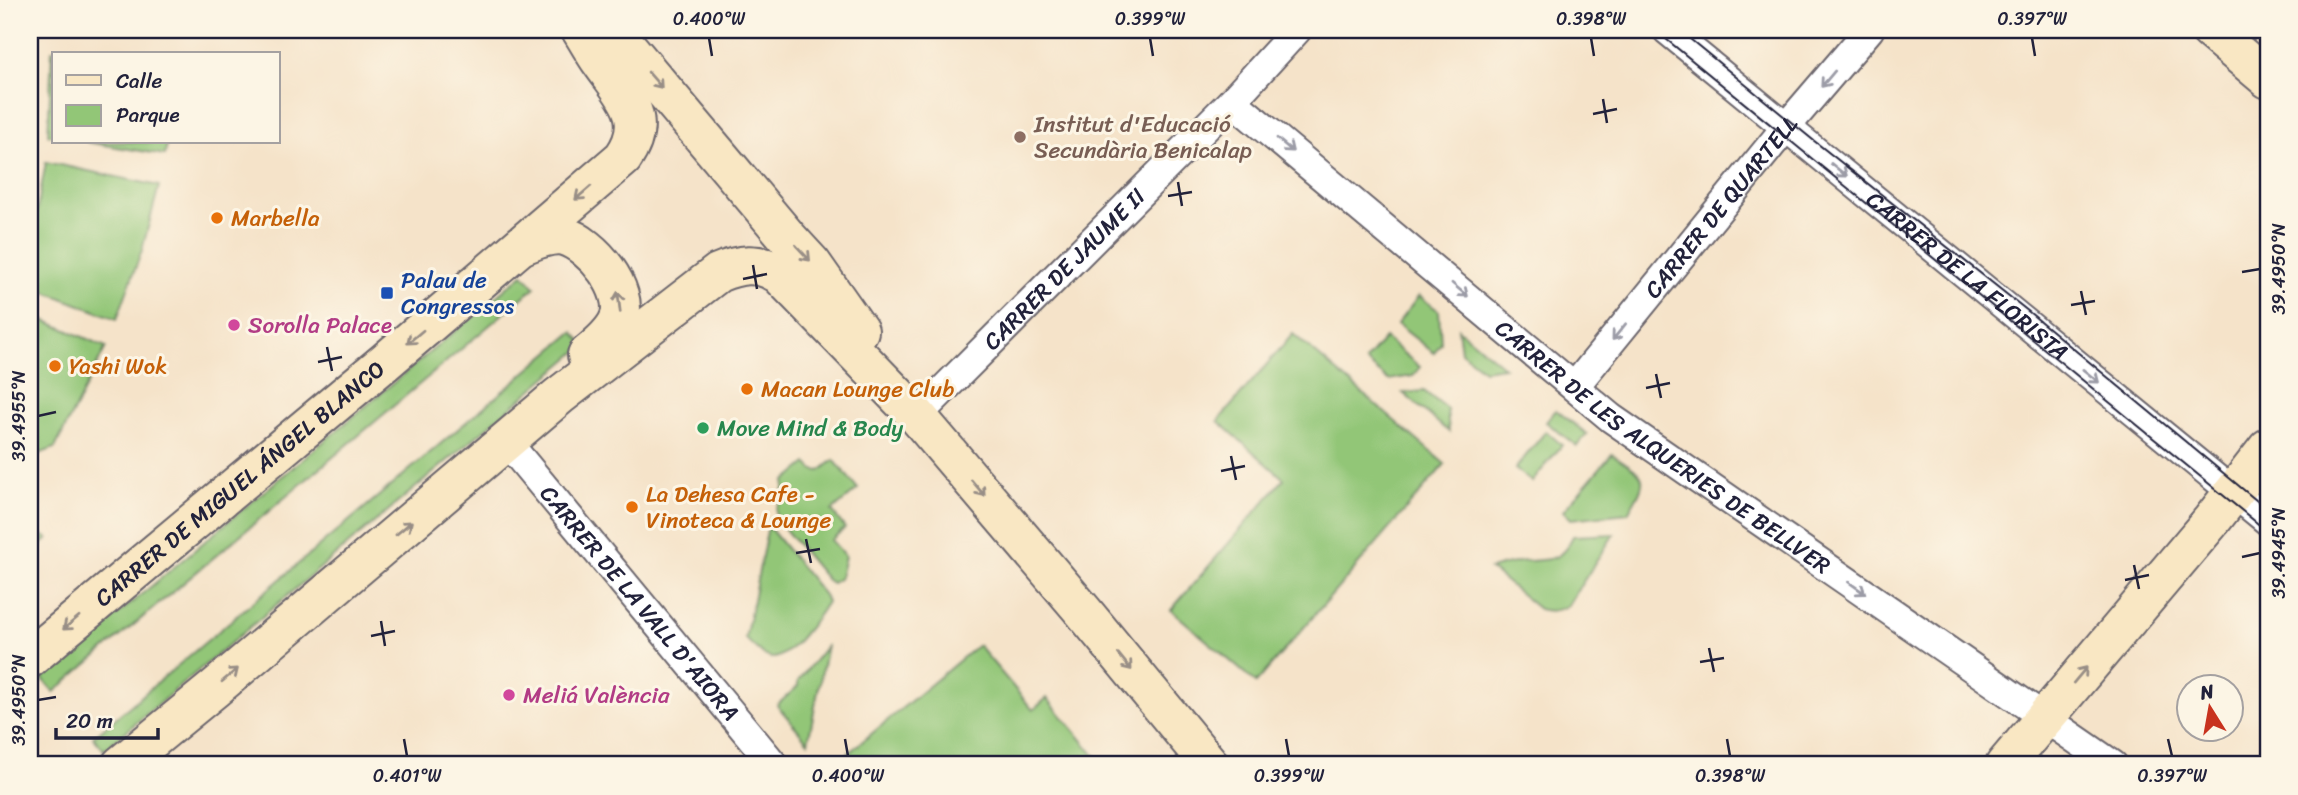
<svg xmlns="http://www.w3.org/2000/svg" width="2298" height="795" font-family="Sriracha,sans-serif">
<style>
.green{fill:#92c677;stroke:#5a7459;stroke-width:2}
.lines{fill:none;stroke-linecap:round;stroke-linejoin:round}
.street-casing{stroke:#6c666d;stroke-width:32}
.secondary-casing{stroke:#6c666d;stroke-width:42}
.street{stroke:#fff;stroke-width:28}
.secondary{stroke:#f9e7c3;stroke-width:38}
.tram{stroke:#22223b;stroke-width:2}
.oneway{stroke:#9c9ca7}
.oneway2{stroke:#988e86}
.ticks{fill:none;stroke:#22223b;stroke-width:2.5}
.education-dot{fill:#8d6e63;stroke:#fcf5e5;stroke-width:2.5}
.food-dot{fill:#e8710a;stroke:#fcf5e5;stroke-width:2.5}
.transit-dot{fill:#1a4fb4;stroke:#fcf5e5;stroke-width:2.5}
.hotel-dot{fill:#d1479c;stroke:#fcf5e5;stroke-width:2.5}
.leisure-dot{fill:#2e9e5b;stroke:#fcf5e5;stroke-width:2.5}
.labels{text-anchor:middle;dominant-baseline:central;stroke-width:6;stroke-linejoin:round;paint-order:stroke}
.education-label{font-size:23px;fill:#785e54;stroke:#fcf5e5;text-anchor:start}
.street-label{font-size:23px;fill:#22223b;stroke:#fcf5e5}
.food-label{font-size:23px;fill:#c56008;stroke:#fcf5e5;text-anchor:start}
.transit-label{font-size:23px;fill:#164399;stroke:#fcf5e5;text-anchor:start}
.hotel-label{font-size:23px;fill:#b23c85;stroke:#fcf5e5;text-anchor:start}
.leisure-label{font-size:23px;fill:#27864d;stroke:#fcf5e5;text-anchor:start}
.neatline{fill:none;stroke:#22223b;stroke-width:2.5}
.ticks-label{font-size:18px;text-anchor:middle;fill:#22223b}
</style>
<rect width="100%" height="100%" fill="#fcf5e5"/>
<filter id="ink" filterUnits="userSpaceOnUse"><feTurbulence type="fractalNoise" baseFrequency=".0143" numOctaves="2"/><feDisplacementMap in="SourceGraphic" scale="14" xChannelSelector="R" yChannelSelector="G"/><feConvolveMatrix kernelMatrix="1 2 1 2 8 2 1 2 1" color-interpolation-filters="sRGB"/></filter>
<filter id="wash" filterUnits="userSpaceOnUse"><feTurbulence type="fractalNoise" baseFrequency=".00686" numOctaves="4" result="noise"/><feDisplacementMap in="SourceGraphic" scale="28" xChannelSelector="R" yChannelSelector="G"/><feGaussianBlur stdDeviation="1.57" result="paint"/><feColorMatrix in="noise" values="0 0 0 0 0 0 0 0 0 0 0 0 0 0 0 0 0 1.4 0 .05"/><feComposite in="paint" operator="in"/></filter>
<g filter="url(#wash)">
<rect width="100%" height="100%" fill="#f5e3c9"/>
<g class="green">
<path d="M52,50L155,54H54V136L48,135Z"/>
<path d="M86,142H167L165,155Z"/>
<path d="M46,162L159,186L142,250L117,319L30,286V247Z"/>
<path d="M523,274L535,287L54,692L42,678Z"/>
<path d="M1419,296L1439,311L1441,343L1434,353L1397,324Z"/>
<path d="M30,314L106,347L55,448L36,455L30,461Z"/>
<path d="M1458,329L1504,367L1484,370L1461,352Z"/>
<path d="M573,332L585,345L104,750L93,737Z"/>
<path d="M1293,334L1445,464L1256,683L1171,610L1284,479L1218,421Z"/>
<path d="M1385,338L1420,367L1413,376L1388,380L1365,361Z"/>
<path d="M1424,391L1447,409L1449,432L1403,393Z"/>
<path d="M1556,410L1587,434L1577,446L1546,422Z"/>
<path d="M1546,431L1562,445L1532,482L1515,469Z"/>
<path d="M1612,454C1648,478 1650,475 1628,513L1571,519L1563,511Z"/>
<path d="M834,460L858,489L832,511L845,528L831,540L845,556L840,578L832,583L827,580L778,521C774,511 776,508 781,499C784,494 784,487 785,481L807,463L814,470L820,471Z"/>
<path d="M30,526L48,539L30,554Z"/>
<path d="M768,526L824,595L827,602C818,616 789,658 773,658C763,658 753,644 745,639Z"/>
<path d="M1614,534L1568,605C1558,611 1550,612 1539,609L1490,569C1502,566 1516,561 1528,561C1552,560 1562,560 1573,536Z"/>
<path d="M827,645L808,742L777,705L798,686V681Z"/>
<path d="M978,645L1033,710L1047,698L1103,765H834Z"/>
</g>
</g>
<g filter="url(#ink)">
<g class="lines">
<g class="street-casing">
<g id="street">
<path id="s1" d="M1667,30L2268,521"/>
<path id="s2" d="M1232,101L1611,418L2113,765"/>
<path id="s3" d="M1575,386L1786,127L1869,30"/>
<path id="s4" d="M917,416L1232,101L1297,30"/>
<path id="s5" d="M506,441L774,765"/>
</g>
</g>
<g class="secondary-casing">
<g id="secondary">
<path d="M610,30L624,43L788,238L812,264L859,331"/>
<path d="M2210,30L2268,79"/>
<path d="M523,245C536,240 550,233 564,236C592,244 630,290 619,319C614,333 598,346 587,355"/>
<path id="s6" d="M30,658L385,362L623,158C651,118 624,95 601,62C594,52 588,41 581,30"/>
<path d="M121,765L214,689L559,396L718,273C739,264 758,261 779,274L917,416L1083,611L1210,765"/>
<path d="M2005,765L2212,520L2268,448"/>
</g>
</g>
<use href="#street" class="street"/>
<use href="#secondary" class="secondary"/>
<g class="tram">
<path d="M1655,30L2268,532"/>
<path d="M1679,30L1813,140L2029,312L2268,510"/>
</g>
</g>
<defs><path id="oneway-shaft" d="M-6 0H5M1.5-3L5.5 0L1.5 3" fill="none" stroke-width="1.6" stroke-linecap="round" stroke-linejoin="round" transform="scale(1.75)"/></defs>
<g class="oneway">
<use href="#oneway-shaft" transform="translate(1828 79) rotate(130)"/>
<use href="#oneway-shaft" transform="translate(1285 145) rotate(40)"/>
<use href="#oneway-shaft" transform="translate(1839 170) rotate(39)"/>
<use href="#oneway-shaft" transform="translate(1460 290) rotate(40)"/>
<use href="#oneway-shaft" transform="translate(1619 332) rotate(129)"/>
<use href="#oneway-shaft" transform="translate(2091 376) rotate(39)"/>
<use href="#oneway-shaft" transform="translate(1857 588) rotate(35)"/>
</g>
<g class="oneway2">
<use href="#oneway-shaft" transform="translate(655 80) rotate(49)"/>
<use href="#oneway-shaft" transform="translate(583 193) rotate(139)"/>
<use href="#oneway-shaft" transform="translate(803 253) rotate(47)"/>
<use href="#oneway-shaft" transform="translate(619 302) rotate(-97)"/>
<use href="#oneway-shaft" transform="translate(415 337) rotate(140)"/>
<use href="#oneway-shaft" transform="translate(978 488) rotate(50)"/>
<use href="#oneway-shaft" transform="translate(404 528) rotate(-40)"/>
<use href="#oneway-shaft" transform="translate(71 623) rotate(140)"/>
<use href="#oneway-shaft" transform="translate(1125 662) rotate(51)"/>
<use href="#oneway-shaft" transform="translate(230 675) rotate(-40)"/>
<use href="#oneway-shaft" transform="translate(2080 675) rotate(-50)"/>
</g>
</g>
<path class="ticks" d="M709,38L712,56M1150,38L1153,56M1591,38L1594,56M2032,38L2035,56M1603,99L1607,123M1593,114L1617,109M1178,182L1182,206M1168,196L1192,192M753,265L757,289M2242,272L2260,269M743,279L767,274M2081,291L2086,315M2071,305L2095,301M327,347L332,371M318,362L342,357M1656,374L1661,398M1646,388L1670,383M38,416L56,412M1231,456L1236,480M1221,471L1245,466M806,539L811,563M796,553L820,549M2242,557L2260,553M2134,565L2139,589M2125,580L2149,575M381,621L385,646M371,636L395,631M1709,648L1714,672M1700,662L1724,658M38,700L56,697M404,739L407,756M845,739L848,756M1286,739L1289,756M1727,739L1730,756M2168,739L2172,756"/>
<circle class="education-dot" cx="1020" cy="137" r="7"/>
<g class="food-dot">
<circle cx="217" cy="218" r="7"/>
<circle cx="55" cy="366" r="7"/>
<circle cx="747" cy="389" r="7"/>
<circle cx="632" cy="507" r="7"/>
</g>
<rect class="transit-dot" x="380" y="286" width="14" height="14" rx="3.5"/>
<g class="hotel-dot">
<circle cx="234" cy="325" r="7"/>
<circle cx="509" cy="695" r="7"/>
</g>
<circle class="leisure-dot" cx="703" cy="428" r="7"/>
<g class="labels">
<g class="education-label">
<text x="1034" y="124">Institut d'Educació<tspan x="1034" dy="26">Secundària Benicalap</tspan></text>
</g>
<g class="street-label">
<text stroke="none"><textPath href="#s3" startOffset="231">CARRER DE QUARTELL</textPath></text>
<text stroke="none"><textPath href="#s4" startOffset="208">CARRER DE JAUME II</textPath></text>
<text stroke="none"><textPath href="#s1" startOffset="388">CARRER DE LA FLORISTA</textPath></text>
<text stroke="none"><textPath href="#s2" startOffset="553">CARRER DE LES ALQUERIES DE BELLVER</textPath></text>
<text stroke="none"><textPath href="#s6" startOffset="273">CARRER DE MIGUEL ÁNGEL BLANCO</textPath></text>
<text stroke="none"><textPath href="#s5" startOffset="210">CARRER DE LA VALL D'AIORA</textPath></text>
</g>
<g class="food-label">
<text x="231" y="218">Marbella</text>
<text x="69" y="366">Yashi Wok</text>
<text x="761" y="389">Macan Lounge Club</text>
<text x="646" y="494">La Dehesa Cafe -<tspan x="646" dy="26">Vinoteca &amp; Lounge</tspan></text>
</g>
<g class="transit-label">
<text x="401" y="280">Palau de<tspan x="401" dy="26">Congressos</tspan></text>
</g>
<g class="hotel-label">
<text x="248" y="325">Sorolla Palace</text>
<text x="523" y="695">Meliá València</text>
</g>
<g class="leisure-label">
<text x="717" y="428">Move Mind &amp; Body</text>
</g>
</g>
<rect width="2298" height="795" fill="none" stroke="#fcf5e5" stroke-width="77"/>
<rect x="52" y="52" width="228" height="91" fill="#fcf5e5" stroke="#a5a1a1" stroke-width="2"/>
<rect x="66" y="75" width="35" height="10" fill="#f9e7c3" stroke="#a5a1a1" stroke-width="2"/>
<text x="116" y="88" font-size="21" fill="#22223b">Calle</text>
<rect x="66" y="105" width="35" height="21" fill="#92c677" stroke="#a5a1a1" stroke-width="2"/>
<text x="116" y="122" font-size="21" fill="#22223b">Parque</text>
<g transform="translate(2210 708) rotate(349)"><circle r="33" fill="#fcf5e5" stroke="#a5a1a1" stroke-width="2"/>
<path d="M0-5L12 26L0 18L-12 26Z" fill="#c8321e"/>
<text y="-10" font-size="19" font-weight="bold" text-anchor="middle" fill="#22223b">N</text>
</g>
<path d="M56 728v10h102v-10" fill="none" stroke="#22223b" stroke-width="3.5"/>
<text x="66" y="728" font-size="21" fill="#22223b" stroke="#fcf5e5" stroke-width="5" paint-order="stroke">20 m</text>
<rect x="38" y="38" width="2222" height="718" class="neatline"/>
<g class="ticks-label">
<text x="709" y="25">0.400°W</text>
<text x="1150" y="25">0.399°W</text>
<text x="1591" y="25">0.398°W</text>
<text x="2032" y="25">0.397°W</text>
<text transform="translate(2279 269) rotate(-90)" y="6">39.4950°N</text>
<text transform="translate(19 416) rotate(-90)" y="6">39.4955°N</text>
<text transform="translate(2279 553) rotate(-90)" y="6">39.4945°N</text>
<text transform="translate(19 700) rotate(-90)" y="6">39.4950°N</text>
<text x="407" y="782">0.401°W</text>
<text x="848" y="782">0.400°W</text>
<text x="1289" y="782">0.399°W</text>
<text x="1730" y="782">0.398°W</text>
<text x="2172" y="782">0.397°W</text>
</g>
</svg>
